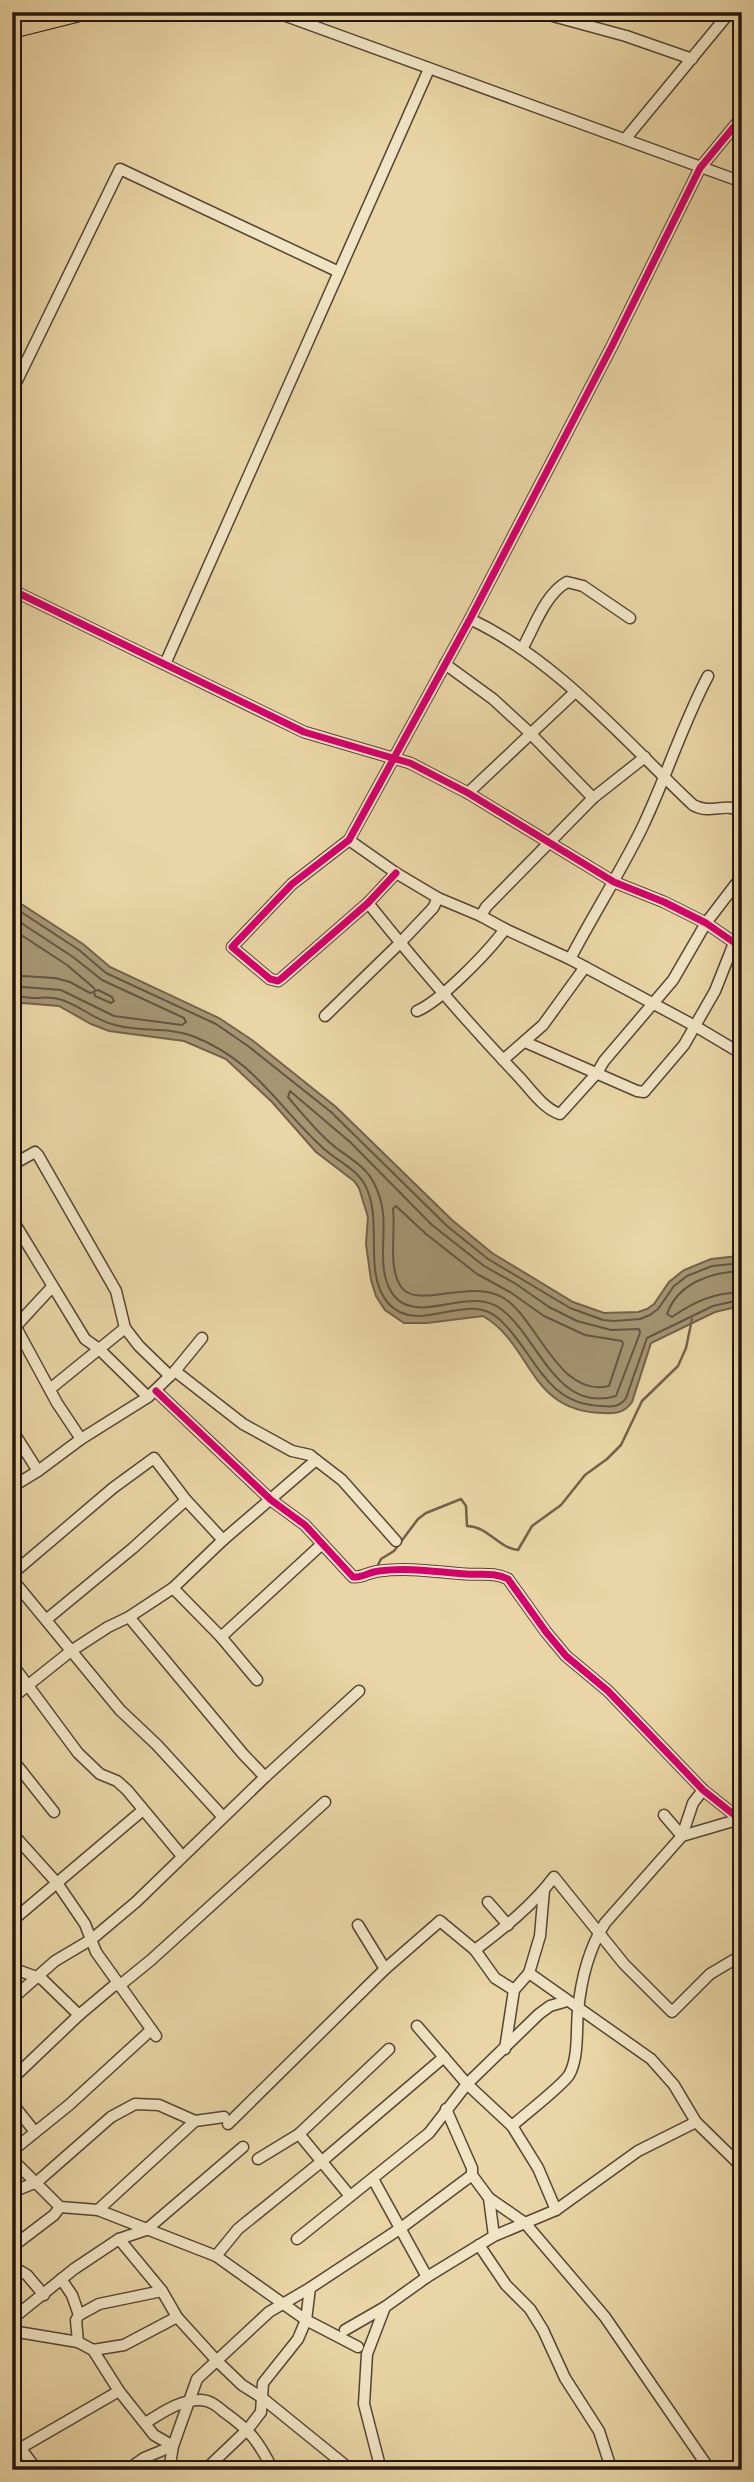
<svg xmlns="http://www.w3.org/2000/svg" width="754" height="2482" font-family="'Gentium Book Plus',serif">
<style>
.water{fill:#a69472;stroke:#72624b;stroke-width:2}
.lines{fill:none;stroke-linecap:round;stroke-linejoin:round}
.shore{stroke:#645541;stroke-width:2}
.stream{stroke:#72624b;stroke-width:2.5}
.minor-casing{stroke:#544635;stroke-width:13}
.primary-casing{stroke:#231610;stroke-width:18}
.minor{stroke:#f1e4c4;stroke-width:10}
.primary{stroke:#e9d5a5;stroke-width:16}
.cycleway-casing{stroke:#f1e4c4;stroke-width:11}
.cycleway{stroke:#d6006c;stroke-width:7}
</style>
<rect width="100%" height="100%" fill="#e9d5a5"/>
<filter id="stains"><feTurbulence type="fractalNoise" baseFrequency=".00286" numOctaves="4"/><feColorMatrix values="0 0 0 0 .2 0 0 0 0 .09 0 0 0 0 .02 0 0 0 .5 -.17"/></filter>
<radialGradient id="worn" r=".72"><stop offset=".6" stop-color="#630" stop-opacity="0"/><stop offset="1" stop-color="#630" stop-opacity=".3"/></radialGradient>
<path class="water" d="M12,898L83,944L110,967L219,1018L252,1040L336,1107L452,1220L492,1253L573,1302L604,1313L638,1312L647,1309L654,1304L669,1282L684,1270L711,1259L738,1256H742V1309L732,1308L715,1312L651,1343L632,1402C625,1412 617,1414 604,1413C528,1412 533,1345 483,1316L427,1323H404L385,1310L376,1296L371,1280L366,1244L368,1217L359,1188L354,1181L316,1152L272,1102L226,1059L184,1041L109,1031L91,1024L59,1006L23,1003L12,1006Z"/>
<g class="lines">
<g class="shore">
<path d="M12,906L79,950L106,973L216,1024L248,1046L331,1112L447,1226L488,1259L570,1308L603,1320L614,1321L640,1319L650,1315L658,1309L674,1286L687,1276L712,1266L742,1263"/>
<path d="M12,917L73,957L102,980L184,1018L186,1022L182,1025L114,1016L61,990L23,987L12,989"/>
<path d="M12,929L67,965L94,988L95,991L98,990L112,997L114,1001L111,1003L95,996L94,992L90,993L70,982L55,978L23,976L12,978"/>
<path d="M12,998C20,996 25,997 33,998C42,998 50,996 59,999C78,1004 93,1019 112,1024C138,1033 169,1026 195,1037C255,1061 277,1106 322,1147C335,1160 356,1168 365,1185C384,1221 362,1272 388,1303C418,1337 467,1290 498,1318C535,1350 543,1405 602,1406C612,1407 620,1407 626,1398L647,1338L713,1306L731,1302H742"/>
<path d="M290,1091L350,1142L432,1225L484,1266L516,1284L549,1307L577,1321L611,1330L639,1329L640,1333L616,1396C556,1414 538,1336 501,1309C470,1285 420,1325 395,1297C376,1275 386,1239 383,1213C382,1203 379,1193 374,1183C364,1163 342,1155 327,1140C313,1127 300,1111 288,1097Z"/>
<path d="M396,1206L426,1234L477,1274L510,1292L544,1316L585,1335L622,1341L623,1344L609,1386C561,1398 539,1325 508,1301C476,1275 419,1310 402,1288C387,1269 396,1231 393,1209Z"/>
<path d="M742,1271C711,1272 678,1283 667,1314L672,1317C692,1303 716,1291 742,1293"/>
</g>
<path class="stream" d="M377,1567L381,1559L394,1551L418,1519L426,1513L461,1499L466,1506L467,1526C488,1526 498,1548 518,1550L532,1526L561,1505L585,1475L607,1459L621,1445L642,1401L678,1366L686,1348L692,1319"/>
<g class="minor-casing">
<g id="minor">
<path d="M275,12L742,182"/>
<path d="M538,12L626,36L692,59"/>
<path d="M626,138L730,12"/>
<path d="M12,391L120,169L339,272"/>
<path d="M12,590L304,732L410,763L468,793L614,882L664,902L706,923L742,948"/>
<path d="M470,619C557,660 623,739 693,805C713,816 725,800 742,813"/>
<path d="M522,649C534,628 545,594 567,582L583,586L630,618"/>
<path d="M165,664L429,69"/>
<path d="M445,664L493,699L530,733L593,798"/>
<path d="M468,793L575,692"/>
<path d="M349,840L396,873L438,898L481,916L505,929L570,959L695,1026L742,1054"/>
<path d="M396,873L368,903L282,978L278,981L270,979L232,947L292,884L349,840L470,619L612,346L700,168L742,117"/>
<path d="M368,903C416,963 467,1022 520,1078C531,1090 544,1109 560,1114L597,1073L604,1061L673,980L706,923L742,876"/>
<path d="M481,916L486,907L593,798L645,757"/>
<path d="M570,959C593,915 620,873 642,828C666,778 682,725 708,676"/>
<path d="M417,1011C441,1001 489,951 505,929"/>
<path d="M325,1016L400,943L433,908L438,898"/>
<path d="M525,1042L637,1091L644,1092L684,1045L715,991L734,943"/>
<path d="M503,1060L543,1025L585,967"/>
<path d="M12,1165L35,1152L38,1155L116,1291L125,1328L139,1346L170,1376"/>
<path d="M12,1219L85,1339L99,1349L148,1397"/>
<path d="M12,1320L57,1403L81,1439"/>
<path d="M16,1326L52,1287"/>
<path d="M175,1371L243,1424L292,1451L310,1455L316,1460L342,1480L396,1541"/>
<path d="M50,1389L125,1328"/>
<path d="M156,1391L271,1500L305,1525L353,1577C362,1578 369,1572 379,1571C409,1567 436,1572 466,1574C481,1575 495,1572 508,1579L546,1632L566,1656L608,1691L703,1790L742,1821"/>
<path d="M12,1430L38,1471"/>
<path d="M12,1487L38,1471L81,1439L148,1397L175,1371L202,1338"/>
<path d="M12,1574L113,1488L154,1458L186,1500L223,1540"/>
<path d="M12,1579L120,1710L157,1745L223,1817"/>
<path d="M173,1588L221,1637L257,1680"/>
<path d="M129,1617L243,1754L265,1777"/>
<path d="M47,1619L133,1548L186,1500"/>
<path d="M221,1637L322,1544"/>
<path d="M12,1664L78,1753L100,1774L117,1781L127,1790L182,1856"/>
<path d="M12,1698L71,1651L108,1627L129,1617L173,1588L223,1540L316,1460"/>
<path d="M12,1759L54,1812"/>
<path d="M664,1815L682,1836L740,1819"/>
<path d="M12,1833L57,1883L85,1924L96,1952L156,2036"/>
<path d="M488,1902L508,1925"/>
<path d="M12,1921L143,1810"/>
<path d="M358,1925L385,1969"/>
<path d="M475,1950C504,1928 532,1906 554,1877L624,1964L672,2012L710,1974L742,1955"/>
<path d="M12,1968L42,1979L79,2015"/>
<path d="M529,1973L651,2059L674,2085L696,2122L742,2167"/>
<path d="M119,1986L151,1960L325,1802"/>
<path d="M514,1990L529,1973L540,1936L544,1890"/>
<path d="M12,1999L55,1961L92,1939L136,1902L265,1777L359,1691"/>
<path d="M417,2026L467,2084L512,2126L538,2168L556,2210"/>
<path d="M12,2079L79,2015L117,1983"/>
<path d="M12,2103L35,2132"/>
<path d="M446,2109L472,2168V2175L489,2198L525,2223L605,2317L710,2470"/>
<path d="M228,2124L385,1969L440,1921L475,1950L495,1978L514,1990L505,2049"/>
<path d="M512,2126C524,2115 562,2086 569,2075C579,2058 576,2030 578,2011C581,1979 588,1950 605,1923L682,1836L693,1803L703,1790"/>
<path d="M299,2134L350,2196"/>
<path d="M12,2151L69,2105L151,2030"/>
<path d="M12,2159L60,2207L98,2210L216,2256L238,2229L321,2162L444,2057"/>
<path d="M258,2159L299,2134L389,2049"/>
<path d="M373,2179L427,2277"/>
<path d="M12,2192L37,2182L111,2117L135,2104L159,2105L195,2121"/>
<path d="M489,2198L494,2236"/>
<path d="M98,2210L195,2121L224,2117"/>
<path d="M119,2239L162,2291L177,2317L217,2361L242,2385L261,2397L351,2470"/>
<path d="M297,2239L429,2133L467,2084L539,2014L550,2006L567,2001"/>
<path d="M479,2245L506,2285L530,2309L543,2330L565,2378L599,2431L609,2462"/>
<path d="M12,2247L54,2215L60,2207"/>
<path d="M216,2256L306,2320L358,2347"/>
<path d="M12,2266L27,2275L44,2295"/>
<path d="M61,2279L72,2295L79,2315L76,2320L78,2342"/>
<path d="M79,2315L99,2304L162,2291"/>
<path d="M12,2319L74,2269L119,2239L146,2230L243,2147"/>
<path d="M345,2330L385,2307L427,2277L494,2236L556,2210L638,2151L696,2122"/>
<path d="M12,2331L78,2342L93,2350L119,2391L154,2435L173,2446L169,2470"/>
<path d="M93,2350L124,2345L177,2317"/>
<path d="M145,2423C162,2413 179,2400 200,2400C210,2400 217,2406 224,2412C251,2431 258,2441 273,2470"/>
<path d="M12,2437L37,2470"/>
<path d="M12,2453L119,2391"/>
<path d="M127,2470L144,2458L173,2446L197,2379L269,2312L310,2288"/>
<path d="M205,2470L248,2429L261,2412L263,2383L298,2339L306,2320L310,2288L401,2228L472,2175"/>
<path d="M381,2470L364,2404L367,2354L385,2307"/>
</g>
</g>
<g class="primary-casing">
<path id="primary" d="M12,30L84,12"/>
</g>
<use href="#minor" class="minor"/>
<use href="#primary" class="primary"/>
<g class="cycleway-casing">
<g id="cycleway">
<path d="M12,590L304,732L410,763L468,793L614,882L664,902L706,923L742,948"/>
<path d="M396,873L368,903L282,978L278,981L270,979L232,947L292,884L349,840L470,619L612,346L700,168L742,117"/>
<path d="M156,1391L271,1500L305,1525L353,1577C362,1578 369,1572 379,1571C409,1567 436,1572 466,1574C481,1575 495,1572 508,1579L546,1632L566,1656L608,1691L703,1790L742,1821"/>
</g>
</g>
<use href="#cycleway" class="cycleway"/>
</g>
<rect width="754" height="2482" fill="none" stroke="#e9d5a5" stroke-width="42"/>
<rect x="14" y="14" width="726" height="2454" fill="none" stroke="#231610" stroke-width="3.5"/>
<rect x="21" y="21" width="712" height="2440" fill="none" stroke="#231610" stroke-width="2"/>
<rect width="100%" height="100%" filter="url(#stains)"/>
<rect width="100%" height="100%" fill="url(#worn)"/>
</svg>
